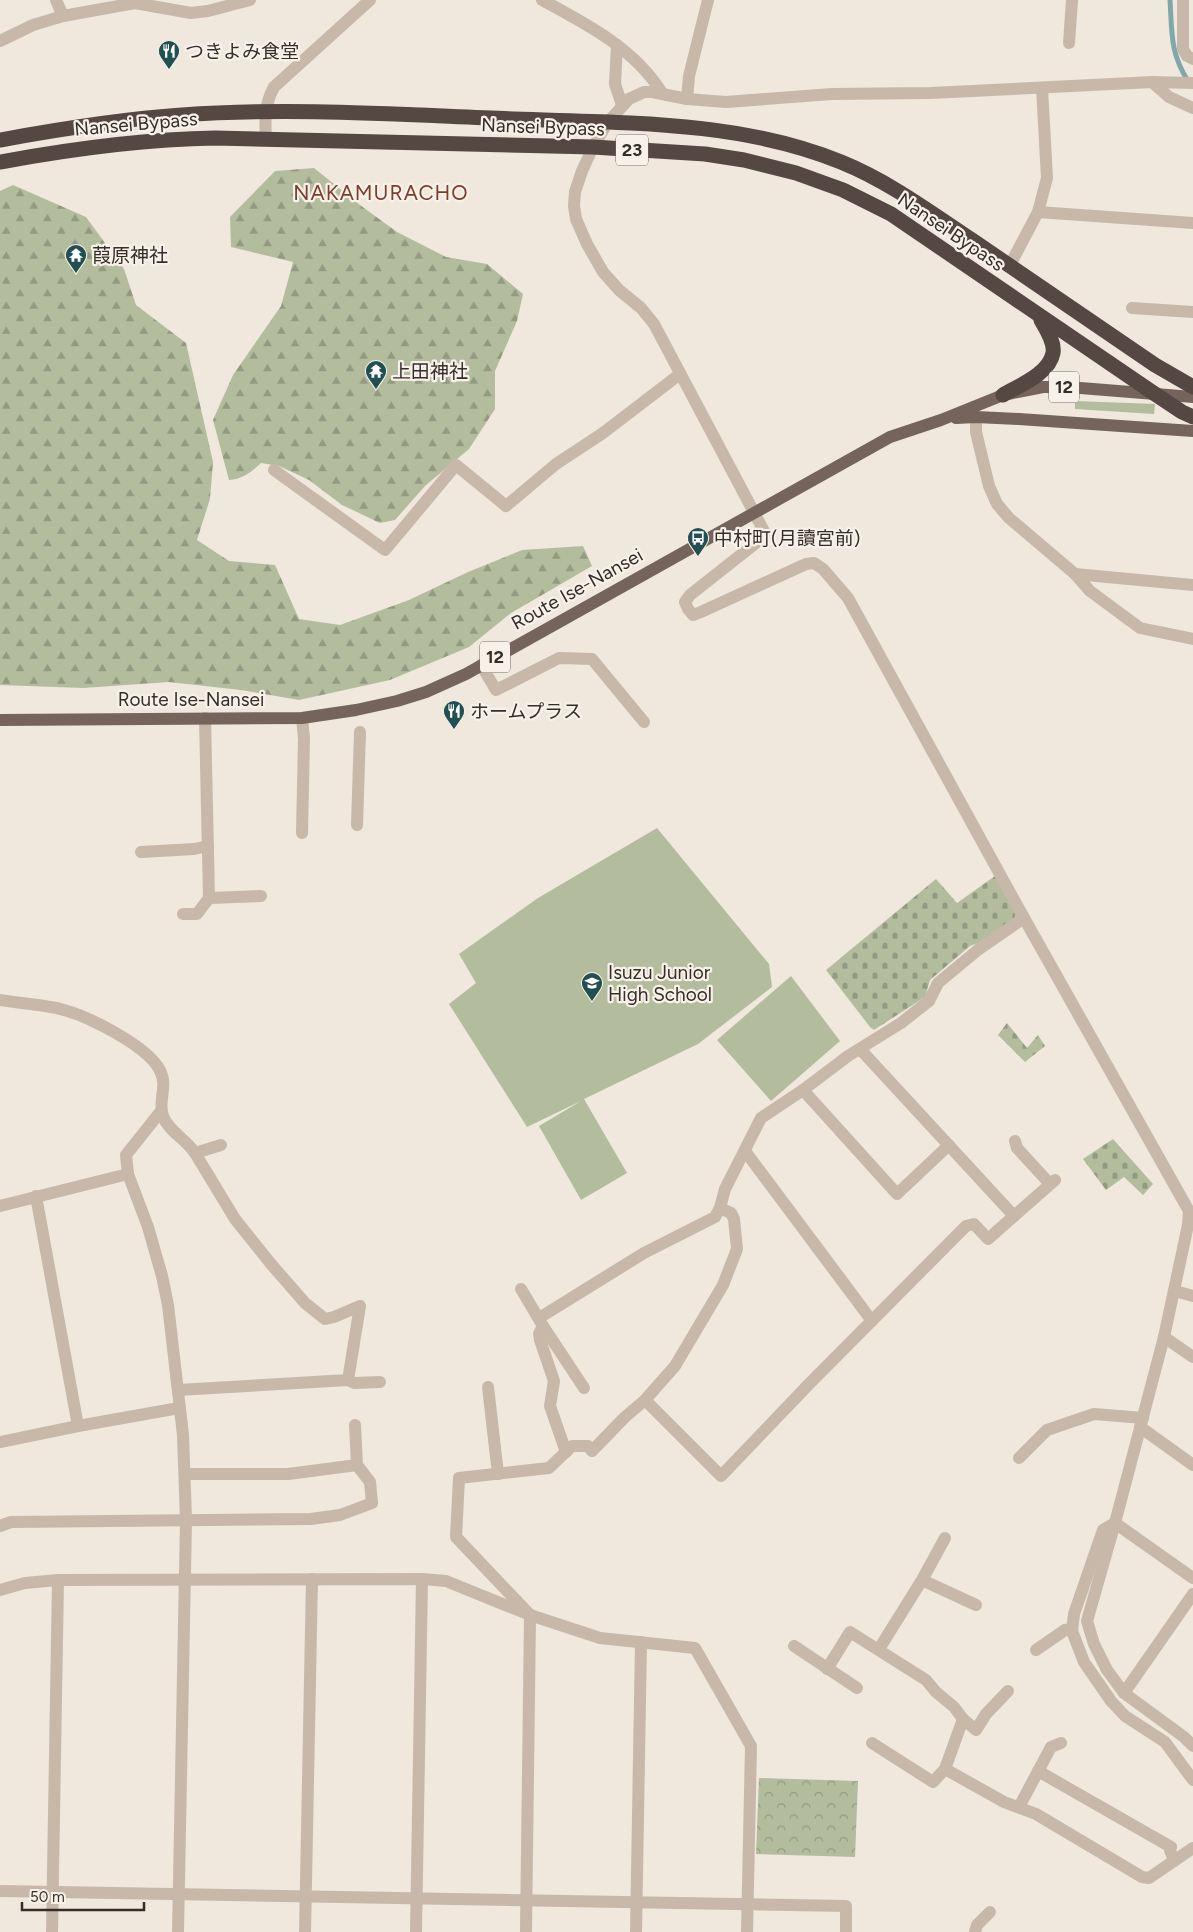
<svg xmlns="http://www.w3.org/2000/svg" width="1193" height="1932" font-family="Figtree,'Noto Sans JP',sans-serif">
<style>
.grass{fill:#b3bd9e}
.forest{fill:url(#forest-firs)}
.cemetery{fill:url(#cemetery-stones)}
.park{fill:url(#park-crowns)}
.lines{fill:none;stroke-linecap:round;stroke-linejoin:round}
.stream{stroke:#7fa8aa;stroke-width:5}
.minor{stroke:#c7b8aa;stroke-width:12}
.major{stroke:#75645b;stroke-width:12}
.highway{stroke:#554741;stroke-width:15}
.labels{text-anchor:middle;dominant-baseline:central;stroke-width:4.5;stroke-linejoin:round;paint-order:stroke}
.shield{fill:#f8f1e9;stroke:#706863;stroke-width:1}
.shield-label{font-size:18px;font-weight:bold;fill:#352d29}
.poi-label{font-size:19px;fill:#352d29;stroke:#f8f1e9;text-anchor:start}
.street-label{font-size:19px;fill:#352d29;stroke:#f8f1e9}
.quarter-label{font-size:21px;letter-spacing:1px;fill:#7c3e2a;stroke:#f8f1e9}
</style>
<defs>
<pattern id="forest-firs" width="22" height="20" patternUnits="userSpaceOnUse" patternTransform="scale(1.25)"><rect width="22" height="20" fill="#b3bd9e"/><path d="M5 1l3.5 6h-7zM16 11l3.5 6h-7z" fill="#929a81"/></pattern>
<pattern id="cemetery-stones" width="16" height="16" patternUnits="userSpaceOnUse" patternTransform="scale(1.25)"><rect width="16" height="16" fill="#b3bd9e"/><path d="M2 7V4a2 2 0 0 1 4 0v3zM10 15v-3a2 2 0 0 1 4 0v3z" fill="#929a81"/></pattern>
<pattern id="park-crowns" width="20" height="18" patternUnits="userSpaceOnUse" patternTransform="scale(1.25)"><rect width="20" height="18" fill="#b3bd9e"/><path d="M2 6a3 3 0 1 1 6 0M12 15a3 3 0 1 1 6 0" fill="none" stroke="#929a81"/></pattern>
</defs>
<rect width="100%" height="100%" fill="#f0e7dd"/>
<g class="grass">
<path d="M1075,401L1155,404L1154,414L1075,409Z"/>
<path d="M657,828L769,964L772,987L698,1044L584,1099L627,1173L581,1200L539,1126L581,1101L527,1127L449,1004L476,983L459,954L538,898Z"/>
<path d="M791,976L840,1041L771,1101L717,1040Z"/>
</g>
<g class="forest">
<path d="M314,168L360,205L397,232L446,257L487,264L523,294L517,321L495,371V409L469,449L425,486L395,520L380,523L342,505L309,480L279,466L261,463C251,472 243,479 229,480L213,420L233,375L281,306L293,262L231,247L230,217L275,171Z"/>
<path d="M13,185L86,217L124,269L136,305L186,343L213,462L210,499L197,540L229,561L275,565L299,619L340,625L409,600L468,572L522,550L583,546L592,566L511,613L469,647L390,680L299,700L241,690L169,682L83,688L0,685V191Z"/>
</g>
<g class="cemetery">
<path d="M995,876L1016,913L1015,918L978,943L970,946L930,980L925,997L874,1030L870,1027L826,970L936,879L957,903Z"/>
<path d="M1007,1023L1027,1048L1038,1035L1045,1046L1025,1062L998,1035Z"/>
<path d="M1113,1139L1153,1184L1143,1195L1124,1177L1106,1190L1083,1159Z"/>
</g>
<path class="park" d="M759,1778L858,1781L855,1857L756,1854Z"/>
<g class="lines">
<path class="stream" d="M1170,0C1172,32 1170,53 1188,81"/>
<g class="minor">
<path d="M56,0L63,16L135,3L191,13L208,11L250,0"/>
<path d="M542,0C587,24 635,49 662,93"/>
<path d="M1183,0V49L1187,56L1193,59"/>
<path d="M0,41L33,25L63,16"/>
<path d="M1069,43L1072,0"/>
<path d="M617,45L615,84L622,105"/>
<path d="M1152,82L1169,97L1193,108"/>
<path d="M1193,83L1152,82L931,93L832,94L726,102L687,99L652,92H644L629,99L608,122L593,147L582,171L575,192L574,206L576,219L587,244L603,272L619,290L641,308L654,324L766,535L690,595L685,602L688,609L693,615L701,612L806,564L814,563L823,569L848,598L1024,918L1189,1211L1188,1225L1164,1337L1115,1523L1087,1621L1094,1644L1107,1670L1124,1693L1184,1737L1193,1746"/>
<path d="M687,99L689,76L708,0"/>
<path d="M266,140C265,121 264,105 274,87L370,0"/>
<path d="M1038,212L1047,178L1042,88"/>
<path d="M1010,265L1038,212L1193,223"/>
<path d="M1132,308L1193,312"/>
<path d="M976,417V432L989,486L997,504L1009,518L1075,574L1090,591L1140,628L1193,639"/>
<path d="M274,470L385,550L456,465L506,506L556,464L603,433L680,374"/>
<path d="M1075,574L1193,585"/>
<path d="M481,665L496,690L559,658L592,659L644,722"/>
<path d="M302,718L304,739L302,833"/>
<path d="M357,825L360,732"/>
<path d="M141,852L194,849L208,846"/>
<path d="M209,898L261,896"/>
<path d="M183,914H197L209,898L205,718"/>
<path d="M0,1000C21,1004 44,1004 64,1010C90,1017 144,1045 158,1067C170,1085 157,1100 163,1116C168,1131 186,1139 195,1153L221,1145"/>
<path d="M860,1049L1014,1216"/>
<path d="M803,1090L897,1194L949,1145"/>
<path d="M161,1111L126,1155L128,1174L148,1227L162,1276L168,1305L183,1435L186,1520L178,1932"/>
<path d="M1015,1141L1017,1148L1050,1184"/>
<path d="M745,1151L872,1321"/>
<path d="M36,1196L78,1426"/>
<path d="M0,1206L128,1174"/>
<path d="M521,1289L543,1326L584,1388"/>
<path d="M1175,1291L1193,1296"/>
<path d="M539,1318L644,1253L715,1217L720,1208L725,1189L761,1118L803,1090L848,1056L901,1023L929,1001L938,983L979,949L1024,918"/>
<path d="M543,1326L539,1334L540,1340L554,1381L550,1406L566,1452"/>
<path d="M1164,1337L1193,1357"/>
<path d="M348,1380L354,1383L380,1382"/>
<path d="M488,1387L498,1474"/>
<path d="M178,1390L348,1380L360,1306L334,1317L325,1319L305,1303L271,1264L235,1219L195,1153"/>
<path d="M645,1400L721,1476L810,1383L966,1226L974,1224L988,1239L1055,1180"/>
<path d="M1140,1427L1193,1465"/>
<path d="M0,1442L78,1426L179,1408"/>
<path d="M1019,1458L1047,1430L1094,1414L1143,1418"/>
<path d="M185,1474H288L357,1465"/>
<path d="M0,1526L11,1522L311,1519L340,1515L372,1503L370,1482L357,1465L355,1425"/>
<path d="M1193,1578L1115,1523L1103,1530L1074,1614L1072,1631L1084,1662L1111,1701L1125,1716L1165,1742L1193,1780"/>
<path d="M922,1580L976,1605"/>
<path d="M0,1590L25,1583L58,1580L422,1579L446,1581L530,1615L600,1638L695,1648L751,1746L747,1932"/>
<path d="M794,1646L857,1688"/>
<path d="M879,1649L922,1580L945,1538"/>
<path d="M1036,1650L1065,1630L1072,1629"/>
<path d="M827,1669L850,1632L926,1680L936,1692L954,1707L963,1719L976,1730L986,1714L1008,1691"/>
<path d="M1124,1693L1193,1594"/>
<path d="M872,1743L933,1782L945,1769L963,1719"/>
<path d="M945,1769L1004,1802L1036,1814L1142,1877L1149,1878L1193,1848"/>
<path d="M1038,1771L1171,1847L1170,1850L1174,1861"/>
<path d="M1019,1807L1051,1747L1061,1743"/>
<path d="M0,1891L846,1906V1932"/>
<path d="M52,1932L58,1580"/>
<path d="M305,1932L312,1579"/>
<path d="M416,1932L422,1579"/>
<path d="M526,1932L530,1615L456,1537L459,1478L549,1468L572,1446H588L592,1451L625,1417L645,1400L675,1366L723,1285L737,1249L734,1219L731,1213L720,1208"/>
<path d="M636,1932L641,1642"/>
<path d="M975,1932L977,1925L990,1912"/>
</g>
<g class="major">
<path d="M956,418L976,417L1019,419L1193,431"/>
<path d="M0,720L302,718L356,710L397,701L426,692L466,674L890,437L941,420L1003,395L1043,387H1068L1193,397"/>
</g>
<g class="highway">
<path d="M0,140C60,129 121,119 182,115C292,107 404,115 514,119C623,123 738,120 841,162C888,181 930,212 972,240C1033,281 1094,323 1155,365L1193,387"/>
<path d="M0,162C71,149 143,139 215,138L593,147L705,154L744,160L796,173L843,190L891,214L1152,392L1182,412L1193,417"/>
<path d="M1003,395C1020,385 1049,374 1053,353C1055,342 1046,329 1041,320"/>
</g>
</g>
<defs>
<g id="restaurant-pin" transform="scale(1.125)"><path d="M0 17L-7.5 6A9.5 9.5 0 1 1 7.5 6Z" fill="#224f52" stroke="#f8f1e9"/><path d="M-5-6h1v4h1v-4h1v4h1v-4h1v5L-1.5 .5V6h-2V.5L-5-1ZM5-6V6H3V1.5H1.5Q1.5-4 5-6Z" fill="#fff"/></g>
<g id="temple-pin" transform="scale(1.125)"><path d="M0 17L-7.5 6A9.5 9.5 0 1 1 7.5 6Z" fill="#224f52" stroke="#f8f1e9"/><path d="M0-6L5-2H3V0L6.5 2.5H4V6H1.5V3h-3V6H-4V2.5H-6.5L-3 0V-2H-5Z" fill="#fff"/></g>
<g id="bus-pin" transform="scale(1.125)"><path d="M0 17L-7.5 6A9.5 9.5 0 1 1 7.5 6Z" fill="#224f52" stroke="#f8f1e9"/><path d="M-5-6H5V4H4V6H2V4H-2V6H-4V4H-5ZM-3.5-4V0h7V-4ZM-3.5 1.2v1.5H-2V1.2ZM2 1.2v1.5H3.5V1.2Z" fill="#fff"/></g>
<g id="school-pin" transform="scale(1.125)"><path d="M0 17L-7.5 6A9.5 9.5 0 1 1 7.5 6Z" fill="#224f52" stroke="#f8f1e9"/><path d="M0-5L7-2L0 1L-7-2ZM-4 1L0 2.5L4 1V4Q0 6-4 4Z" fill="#fff"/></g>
</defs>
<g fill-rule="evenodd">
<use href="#restaurant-pin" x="169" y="51"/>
<use href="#temple-pin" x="76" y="255"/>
<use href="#temple-pin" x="376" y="371"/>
<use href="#bus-pin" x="698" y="538"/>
<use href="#restaurant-pin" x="454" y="711"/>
<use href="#school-pin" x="592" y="983"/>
</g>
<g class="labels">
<g class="shield">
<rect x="616" y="134.5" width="32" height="31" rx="4"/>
<rect x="1049" y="371.5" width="30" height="31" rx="4"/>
<rect x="480" y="641.5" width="30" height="31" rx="4"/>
</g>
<g class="shield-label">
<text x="632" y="150">23</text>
<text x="1064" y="387">12</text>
<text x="495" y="657">12</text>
</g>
<g class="poi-label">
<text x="185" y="51">つきよみ食堂</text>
<text x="92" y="255">葭原神社</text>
<text x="392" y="371">上田神社</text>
<text x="714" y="538">中村町(月讀宮前)</text>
<text x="470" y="711">ホームプラス</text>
<text x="608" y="972">Isuzu Junior<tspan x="608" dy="22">High School</tspan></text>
</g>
<g class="street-label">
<text transform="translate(136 124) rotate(-5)">Nansei Bypass</text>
<text transform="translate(543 127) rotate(2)">Nansei Bypass</text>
<text transform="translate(951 232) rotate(34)">Nansei Bypass</text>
<text transform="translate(577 589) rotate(-29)">Route Ise-Nansei</text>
<text x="191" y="699">Route Ise-Nansei</text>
</g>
<g class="quarter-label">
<text x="381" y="192">NAKAMURACHO</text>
</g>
</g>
<path d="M22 1902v8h122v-8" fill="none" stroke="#352d29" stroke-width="2.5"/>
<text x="30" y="1902" font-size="15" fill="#352d29" stroke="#f8f1e9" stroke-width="4" paint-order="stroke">50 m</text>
</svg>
